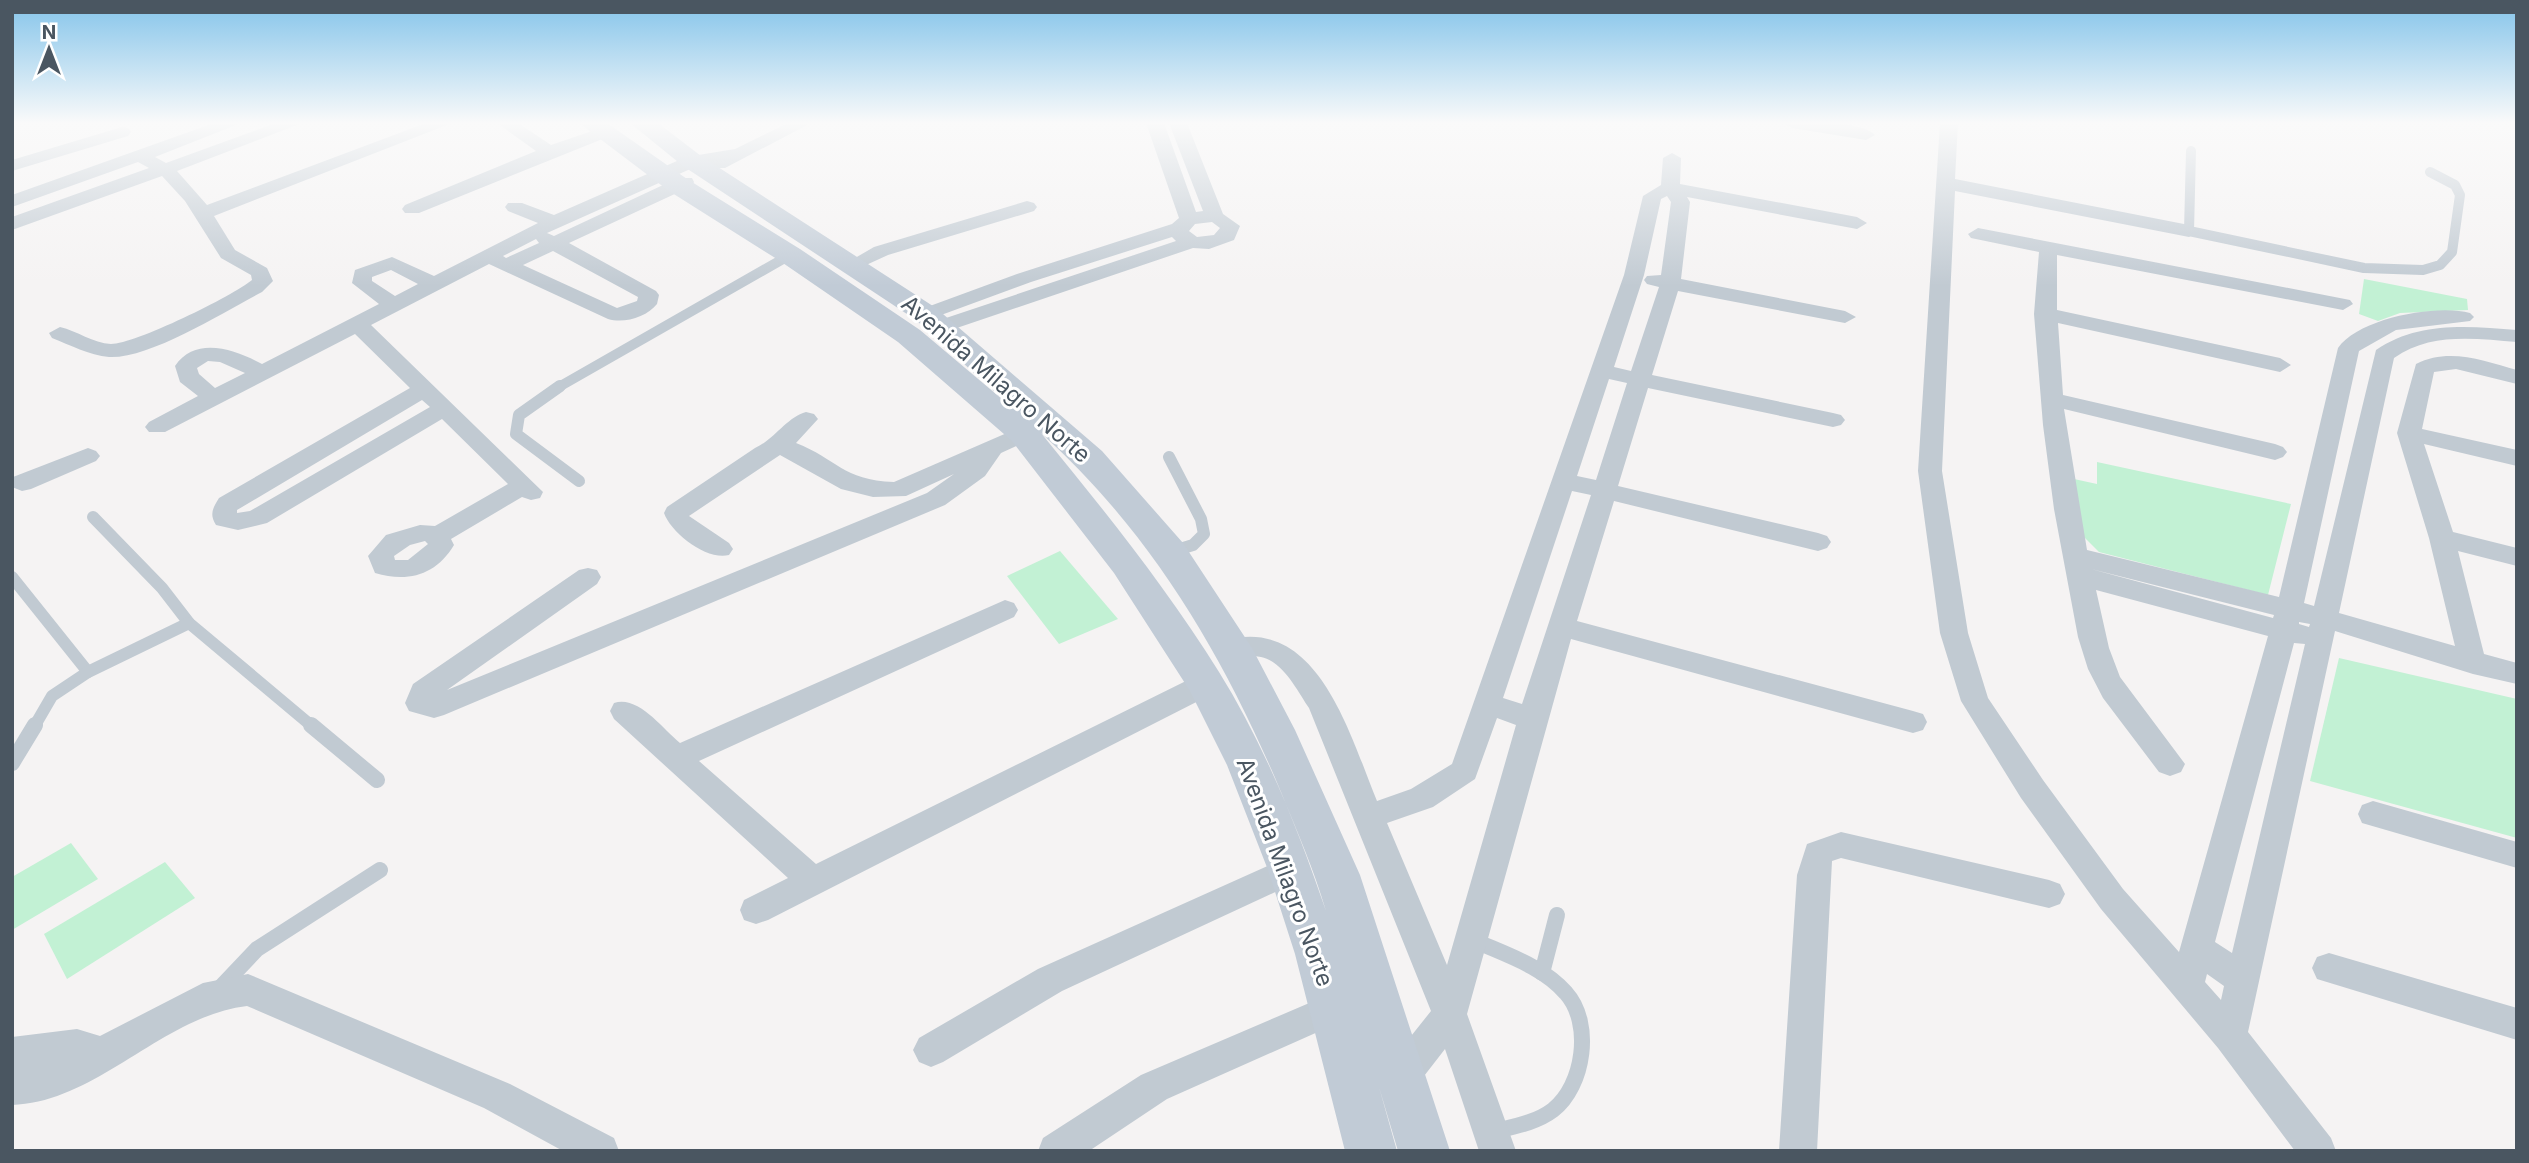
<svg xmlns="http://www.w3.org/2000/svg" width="2529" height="1163" font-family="Inter,sans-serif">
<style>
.green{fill:#c2f1d4}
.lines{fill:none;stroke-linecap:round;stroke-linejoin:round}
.lane-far2{stroke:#c1cad2;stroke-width:10}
.lane-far1{stroke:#c1cad2;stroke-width:12}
.lane{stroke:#c1cad2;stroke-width:16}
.street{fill:#c1cad2;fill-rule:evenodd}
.secondary{fill:#c1cbd6;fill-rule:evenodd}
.labels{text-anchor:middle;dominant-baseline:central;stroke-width:6;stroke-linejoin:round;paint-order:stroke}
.street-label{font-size:23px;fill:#4a5661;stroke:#fff}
</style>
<rect width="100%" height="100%" fill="#f5f3f3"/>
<g class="green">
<path d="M2364,279L2467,299L2468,310L2400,313L2378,321L2359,314Z"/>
<path d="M2097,462L2291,504L2268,595L2099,552L2083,536L2074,479L2097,484Z"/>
<path d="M1060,551L1118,619L1059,644L1007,576Z"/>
<path d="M2339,658L2517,699V838L2310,781Z"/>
<path d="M71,843L98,879L12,930V877Z"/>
<path d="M165,862L195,898L67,979L44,934Z"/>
</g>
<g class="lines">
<g class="lane-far2">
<path d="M2191,151L2189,231L2364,268L2423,270L2440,265L2452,252L2460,195L2455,185L2430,172"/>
<path d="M557,388L790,255"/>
</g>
<g class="lane-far1">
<path d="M560,386L519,415L516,434L579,481"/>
<path d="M1169,457L1201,519L1204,534L1193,545L1170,552"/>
<path d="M93,517L162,588L189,623"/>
<path d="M12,577L88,672"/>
<path d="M34,727L52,696L88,672L189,623L313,727"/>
</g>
<g class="lane">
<path d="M311,725L377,780"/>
<path d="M12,763L35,725"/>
<path d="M1473,940C1504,954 1543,966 1566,993C1593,1023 1584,1086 1553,1110C1536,1123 1512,1127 1492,1132"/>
<path d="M1542,973L1557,915"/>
<path d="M220,988L257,949L380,870"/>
</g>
<g class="street">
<path d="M214,123H241L155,157L166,163L276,123H302L177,171L207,205L426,123H452L214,216L235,250L267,268L273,281L262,292C225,311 150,359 109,357C89,355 70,345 52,338L49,333L60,327C77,331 93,343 111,344C135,344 233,296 252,280L251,275L221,258L185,201L162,176L12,230V217L149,168L138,162L12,207V195Z"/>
<path d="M497,123H518L551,145L604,127L613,132L610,136L419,213H405L402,209L405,205L536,151Z"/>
<path d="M788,123H811L725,168H713L710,163L697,166L547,233L554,236L678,178H692L694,182L692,186L569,243L656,291L659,295L657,304C647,317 624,324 608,319L489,264L371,325L543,492L540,498L531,500L522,497L451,539L454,545C436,575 408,583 375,573L368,556L386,535L420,525L435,526L508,484L442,419L267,523L238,530L216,525C209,514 213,508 219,498L410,388L355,334L165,432H149L145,427L149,422L198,396L180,382L175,366C196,335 236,350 262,364L379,304L352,283L355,270L392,257L434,276L538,223L508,211L505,207L508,203H522L554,215L686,157L735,149ZM536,239L539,243L506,258L503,256ZM553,251L638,297L637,301L617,308L523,265ZM391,270L418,284L395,296L372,281V277ZM208,361L220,362L245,373L215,388L199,374L197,368ZM422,400L430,407L250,511L237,513V510ZM425,541L428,544L408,560H395L394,556L410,545Z"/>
<path d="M1146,123H1164L1196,212L1203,211L1169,123H1187L1223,214L1240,226L1234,240L1209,249L1193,248L942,333L931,327L934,322L1176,241L1172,237L1031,282L933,318H919L915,314L919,310L1017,274L1172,224L1179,218ZM1212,222L1220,228L1214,235L1197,237L1189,231L1195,224Z"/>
<path d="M1783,123C1804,123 1861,120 1875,135L1866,140L1792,128Z"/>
<path d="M1940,123H1958L1955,179L2189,225L2199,231L2189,237L1955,191L1942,471L1968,633L1988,698L2043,780L2123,889L2179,952L2268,636L2096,590L2109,648L2120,677L2185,764L2181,772L2170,776L2159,772L2103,698L2088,669L2078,637L2054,509L2043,425L2034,314L2039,252L1971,238L1968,234L1978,228L2350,300L2353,304L2343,310L2057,255V310L2280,358L2291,365L2280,372L2058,323L2063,395L2275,444L2283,447L2287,452L2283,457L2275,460L2064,409L2087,550L2279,597L2338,348C2359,318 2437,304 2470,313L2474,317L2470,321L2396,330L2359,351L2304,603L2314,606L2376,350C2418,321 2468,326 2517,330V342C2475,339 2431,332 2394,358L2339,613L2455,646L2429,538L2397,433L2416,364C2449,347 2484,361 2517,370V384L2456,369L2434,372L2422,429L2517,450V466L2424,444L2453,532L2517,548V566L2458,551L2484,654L2517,663V684L2473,674L2335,631L2248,1032L2331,1138L2336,1151H2295L2218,1048L2101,909L2021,798L1961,701L1940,633L1918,471ZM2091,569L2274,615L2273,618ZM2299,622L2310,624L2309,627L2299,624ZM2294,643L2305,644L2232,953L2215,942ZM2207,974L2224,986L2221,1000L2205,982Z"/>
<path d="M122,127L128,128L131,132L128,136L12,171V160Z"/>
<path d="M1672,153L1681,158L1680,184L1857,217L1867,223L1857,229L1687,197L1690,202L1681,279L1845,311L1856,317L1845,323L1678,291L1652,375L1833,413L1841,415L1845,420L1841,425L1833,427L1648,388L1618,486L1818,533L1827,536L1831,542L1827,548L1818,551L1614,501L1577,621L1913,711L1923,714L1927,722L1923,730L1913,733L1571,639L1467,1014L1516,1151H1479L1445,1049L1414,1089L1401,1094L1388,1089L1383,1077L1388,1065L1431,1011L1309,708C1298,692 1283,661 1261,657C1248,654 1236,659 1223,655L1219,648L1223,641C1318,612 1350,736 1377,801L1411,789L1452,764L1624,275L1643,196L1661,185L1663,158ZM1667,196L1671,202L1661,275L1647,276L1644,280L1647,284L1659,287L1631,371L1614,367L1644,275L1661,199ZM1609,379L1627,383L1596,480L1577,476ZM1572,491L1591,495L1522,704L1503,698ZM1497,718L1516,725L1447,965L1387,823L1433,807L1475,779Z"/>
<path d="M1027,201L1034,203L1037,207L1034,211L888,255L853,271L843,265L874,247Z"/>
<path d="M806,412L814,414L818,419L796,443C837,459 842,480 894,482L1016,429H1032L1036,434L1032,439L1001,453L985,476L945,505L444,715L434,718L409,711L405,703L413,684L579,570L588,568L597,570L601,577L597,584L447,690L927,493L954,474L906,496L873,497L841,489L780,455L689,516L729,543L733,549L729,555C707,561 671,533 664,513L667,507L755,448C775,439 787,417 806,412Z"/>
<path d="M88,448L96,451L100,456L96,461L31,489L22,491L12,487L13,477Z"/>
<path d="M1005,600L1014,603L1018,610L1014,617L699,761L816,864L1196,676L1206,673L1216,676L1220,684L1216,692L768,920L756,924L744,920L740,910L744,900L788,878L614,719L610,711L614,703C638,695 662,728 680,743Z"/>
<path d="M2373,801L2517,842V868L2362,823L2358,814L2362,805Z"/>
<path d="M1841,832L2049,880L2060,884L2065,894L2060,904L2049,908L1841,858L1832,861L1817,1151H1779L1797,875L1807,844Z"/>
<path d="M1290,856L1301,860L1306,870L1301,880L1062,991L943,1062L931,1067L919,1062L913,1050L919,1038L1038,969Z"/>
<path d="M2329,953L2517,1008V1040L2317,979L2312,968L2317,957Z"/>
<path d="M248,974L510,1084L614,1138L619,1151H563L484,1108L247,1006C162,1016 98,1102 12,1105V1037L77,1029L100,1036L203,983Z"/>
<path d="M1335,992L1347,997L1352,1008L1347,1019L1167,1099L1089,1151H1038L1043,1138L1141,1075Z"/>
</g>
<path class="secondary" d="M579,123H607L687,179L800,249L920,330L1009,405L916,320L683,166L630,123H658L701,156L936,308L1102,451L1183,543L1252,648L1295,730L1360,875L1450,1151H1398L1379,1087L1397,1151H1345L1295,954L1268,870L1227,765L1190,691L1114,573L1012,441L898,342L780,261L669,191ZM1041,433C1151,532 1224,656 1281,792C1297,831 1314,870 1326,911C1298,829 1265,746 1219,672C1166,587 1104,510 1041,433Z"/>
</g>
<linearGradient id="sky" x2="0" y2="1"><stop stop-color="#84c4ea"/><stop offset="0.43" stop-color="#fafafa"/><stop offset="1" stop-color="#fafafa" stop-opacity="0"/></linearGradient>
<rect width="2529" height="286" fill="url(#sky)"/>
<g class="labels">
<g class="street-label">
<text transform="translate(996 379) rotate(41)">Avenida Milagro Norte</text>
<text transform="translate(1285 872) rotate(70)">Avenida Milagro Norte</text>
</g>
</g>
<rect width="2529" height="1163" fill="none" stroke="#4a5661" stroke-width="28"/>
<g transform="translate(49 49)" stroke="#ffffff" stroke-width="5" paint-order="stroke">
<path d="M0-5L12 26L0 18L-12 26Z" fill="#4a5661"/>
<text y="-10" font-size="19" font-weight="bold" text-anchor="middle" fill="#4a5661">N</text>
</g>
</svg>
